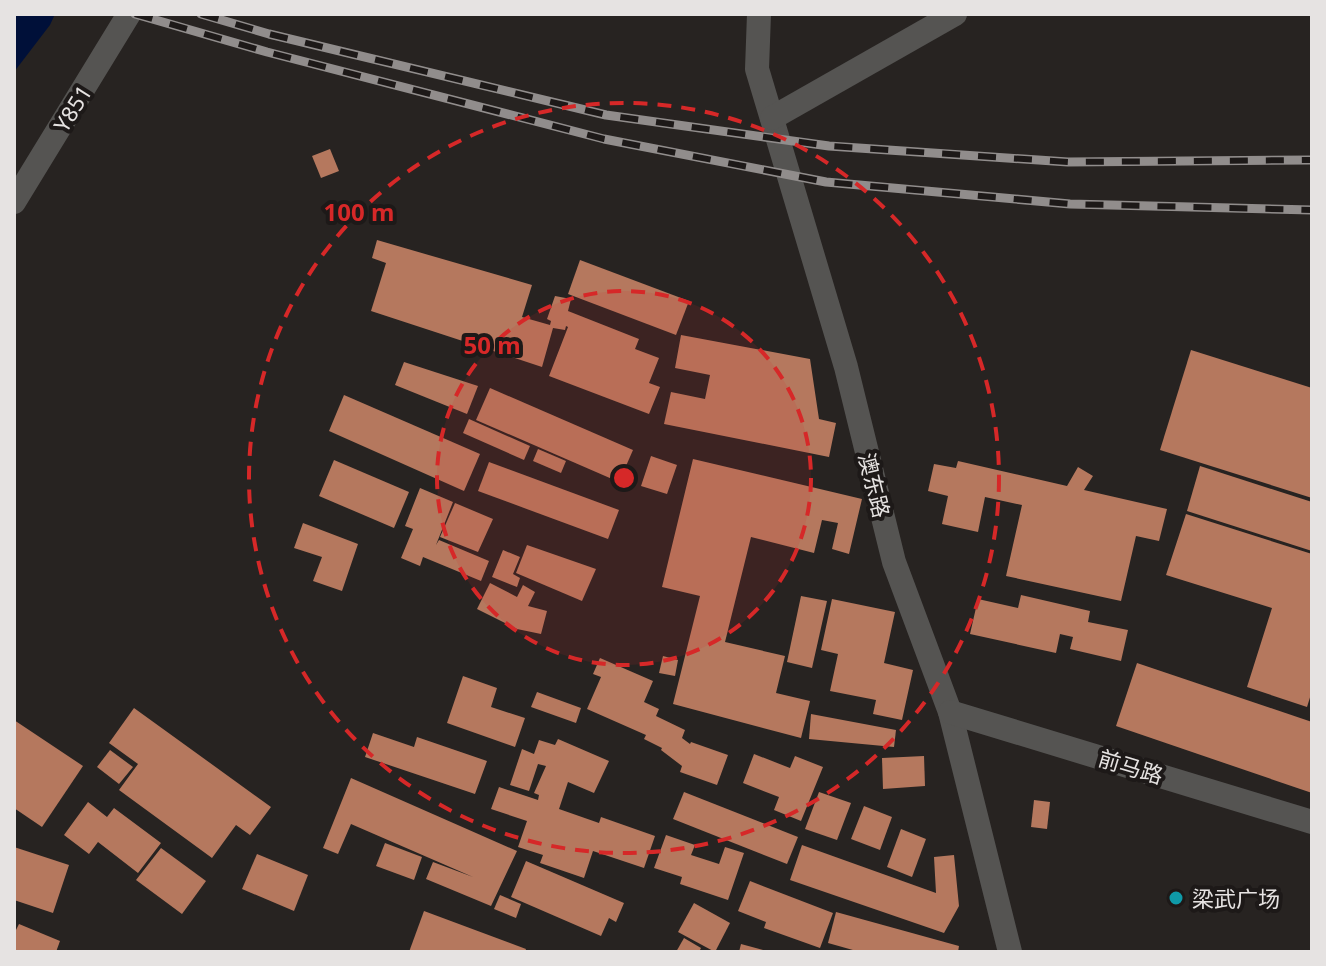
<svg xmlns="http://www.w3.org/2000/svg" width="1326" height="966" font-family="'Noto Sans','Noto Sans SC',sans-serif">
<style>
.water{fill:#001039}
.building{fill:#b5785e}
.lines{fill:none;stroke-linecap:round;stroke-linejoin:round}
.minor{stroke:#555452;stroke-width:24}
.rail-casing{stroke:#918d8c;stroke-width:9}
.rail{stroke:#1d1918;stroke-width:6;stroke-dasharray:18;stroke-linecap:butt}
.ring{fill:none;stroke:#d62828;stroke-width:4;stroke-dasharray:14 10}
.culture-dot{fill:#0f9aa8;stroke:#1d1918;stroke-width:3}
.labels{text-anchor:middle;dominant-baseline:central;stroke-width:8;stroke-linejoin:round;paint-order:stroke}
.street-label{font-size:22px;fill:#e6e3e2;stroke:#1d1918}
.poi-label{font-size:22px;fill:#e6e3e2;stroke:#1d1918;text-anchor:start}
.centre{fill:#d62828;stroke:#1d1918;stroke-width:4}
.ring-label{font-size:24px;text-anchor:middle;font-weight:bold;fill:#d62828;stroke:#1d1918;stroke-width:8;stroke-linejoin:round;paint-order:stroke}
</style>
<rect width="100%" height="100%" fill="#272321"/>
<path class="water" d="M14,14H55L50,25L14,72Z"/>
<g class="building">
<path d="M330,149L339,171L321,178L312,156Z"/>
<path d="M377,240L532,285L522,317L550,325L551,321L547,319L555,296L571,299L568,311L639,339L635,349L659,358L649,383L660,387L649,414L549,376L568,327L566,326L565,330L553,328L542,367L371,311L386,263L372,258Z"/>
<path d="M580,260L689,301L676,335L568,294Z"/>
<path d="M681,335L810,359L819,419L836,423L829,457L664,424L671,392L705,399L710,375L675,368Z"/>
<path d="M1191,350L1312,388V498L1160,450Z"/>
<path d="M404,362L478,386L467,414L395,385Z"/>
<path d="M490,388L633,450L619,482L476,420Z"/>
<path d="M344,395L480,454L464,491L329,431Z"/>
<path d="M469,419L530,446L524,460L463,433Z"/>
<path d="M538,449L566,461L561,473L533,461Z"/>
<path d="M651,456L677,465L667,494L641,486Z"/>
<path d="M693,459L862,499L849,554L832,549L838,523L822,520L814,553L751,537L725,642L785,656L776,693L810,701L801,738L673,704L700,596L662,587Z"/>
<path d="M334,460L409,492L394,528L319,496Z"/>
<path d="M958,461L1067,486L1078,467L1093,476L1084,490L1167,509L1159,541L1136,536L1121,601L1006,576L1022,505L985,497L978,532L942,524L948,496L928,491L934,464L956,468Z"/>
<path d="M489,462L619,510L608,539L478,491Z"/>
<path d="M1200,466L1312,502V551L1187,511Z"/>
<path d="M420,488L453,502L436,545L439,540L489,561L481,581L423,557L420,566L401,558L413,529L405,526Z"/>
<path d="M455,503L493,519L478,552L440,537Z"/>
<path d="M1186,514L1312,554V691L1307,707L1247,687L1272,608L1166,575Z"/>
<path d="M303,523L358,544L342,591L313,581L322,557L294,548Z"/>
<path d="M527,545L596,569L582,601L516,573Z"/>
<path d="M503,550L520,557L513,574L520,578L517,587L492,577Z"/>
<path d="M490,583L517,597L523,585L535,592L528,606L547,611L541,634L517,629L477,609Z"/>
<path d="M1021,595L1090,611L1088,622L1128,630L1121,661L1070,649L1073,637L1060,634L1056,653L970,634L978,599L1018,608Z"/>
<path d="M801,596L827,601L812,668L787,662Z"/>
<path d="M832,599L895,612L884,663L913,670L902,720L873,714L876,700L830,691L838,654L821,650Z"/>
<path d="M663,656L678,660L675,676L659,673Z"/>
<path d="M600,658L653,681L644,702L659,709L656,716L685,730L682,738L690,744L691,742L728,755L717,785L680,772L682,766L661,750L662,748L644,739L646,735L587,709L601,677L593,674Z"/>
<path d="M1137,663L1312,722V793L1116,726Z"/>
<path d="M463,676L497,688L491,707L525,718L515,747L447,723Z"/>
<path d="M537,692L581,708L576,723L531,707Z"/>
<path d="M134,708L271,807L250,835L236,825L212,858L119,790L138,764L109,743Z"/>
<path d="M811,714L896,730L894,747L809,739Z"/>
<path d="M14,720L83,766L42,827L14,808Z"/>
<path d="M373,733L414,747L417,737L487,761L475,794L365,757Z"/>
<path d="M558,739L609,761L594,793L568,782L559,809L599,823L601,817L655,836L644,868L593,851L584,878L540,863L543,855L518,847L527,821L491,809L499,787L538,800L539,795L534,793L546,766L538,764L529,791L510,785L522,749L534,754L539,740L555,745Z"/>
<path d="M110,750L133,767L119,784L97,767Z"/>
<path d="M754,754L790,768L795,756L823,767L801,821L774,810L779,797L743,783Z"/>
<path d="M924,756L925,786L883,789L882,758Z"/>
<path d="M351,778L517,851L491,906L426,879L433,862L473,877L351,824L338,854L323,848Z"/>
<path d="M684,792L798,837L787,864L673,819Z"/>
<path d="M819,792L851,803L837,840L805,829Z"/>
<path d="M1034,800L1050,802L1047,829L1031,827Z"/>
<path d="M88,802L107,817L114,808L161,843L138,873L98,842L89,854L64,835Z"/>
<path d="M864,806L892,817L880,850L851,839Z"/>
<path d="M901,829L926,839L912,877L887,867Z"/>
<path d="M666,835L695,845L691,855L719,864L725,847L744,853L728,900L680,884L682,877L654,868Z"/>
<path d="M385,843L422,857L414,880L376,866Z"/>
<path d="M802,845L936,893L934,857L954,855L959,906L944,933L790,880Z"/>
<path d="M14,847L69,865L53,913L14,900Z"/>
<path d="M161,848L206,881L182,914L136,880Z"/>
<path d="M257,854L308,875L294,911L242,889Z"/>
<path d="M526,861L624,903L616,922L609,918L601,936L511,897Z"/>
<path d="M750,881L833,913L820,948L764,928L766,922L738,911Z"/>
<path d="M500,895L521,904L516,918L494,909Z"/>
<path d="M694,903L730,923L715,952L678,932Z"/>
<path d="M424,911L526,949L525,952H409Z"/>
<path d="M836,912L959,946L958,952H860L828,943Z"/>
<path d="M19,924L60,941L56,952H14V934Z"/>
<path d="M684,938L701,948L699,952H676Z"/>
<path d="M741,944L767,951V952H739Z"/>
</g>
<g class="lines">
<g class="minor">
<path d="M759,14L757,69L846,367L894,562L950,712L1010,952"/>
<path d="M772,118L955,14"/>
<path d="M14,202L129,14"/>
<path d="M950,712L1312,822"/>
</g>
<g class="rail-casing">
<g id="rail">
<path d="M135,14L267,52L604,139L826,182L1070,204L1312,210"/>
<path d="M201,14L269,34L606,115L829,146L1068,162L1312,160"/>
</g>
</g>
<use href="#rail" class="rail"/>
</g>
<circle cx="624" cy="478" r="187" fill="#d62828" fill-opacity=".12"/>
<g class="ring">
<circle cx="624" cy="478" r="187"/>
<circle cx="624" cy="478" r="375"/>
</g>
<circle class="culture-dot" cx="1176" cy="898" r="8"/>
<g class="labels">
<g class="street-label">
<text transform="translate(72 108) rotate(-58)">Y851</text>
<text transform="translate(875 485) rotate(76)">澳东路</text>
<text transform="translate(1131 766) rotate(17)">前马路</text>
</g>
<g class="poi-label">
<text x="1192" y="898">梁武广场</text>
</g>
</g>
<circle cx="624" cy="478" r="12" class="centre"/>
<g class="ring-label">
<text x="359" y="221">100 m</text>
<text x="492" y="354">50 m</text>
</g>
<rect width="1326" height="966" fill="none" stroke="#e6e3e2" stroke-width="32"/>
</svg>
